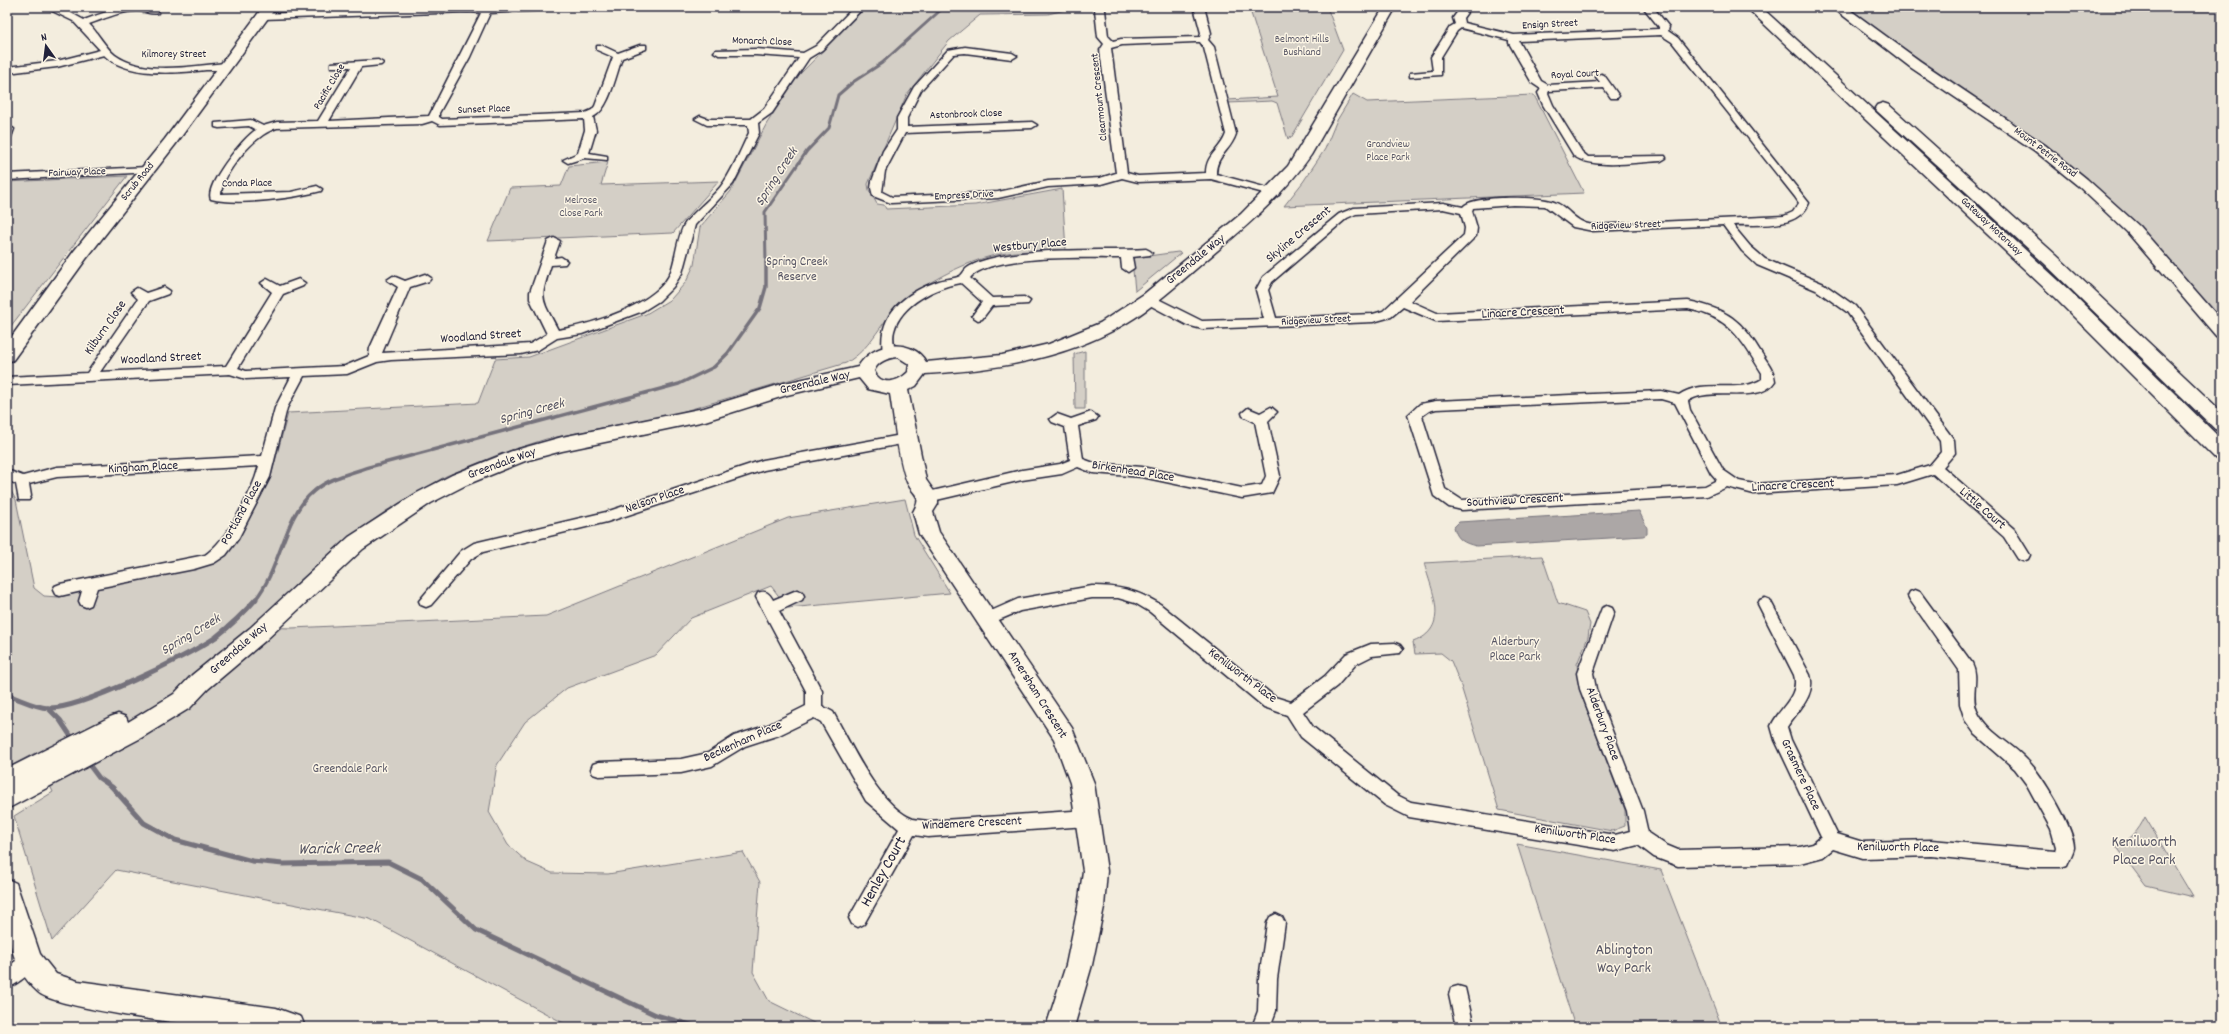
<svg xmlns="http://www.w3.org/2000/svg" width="2229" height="1034" font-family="Dekko,sans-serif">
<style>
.green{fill:#d4cfc6;stroke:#7b7880}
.water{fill:#aca7a6;stroke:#75727b}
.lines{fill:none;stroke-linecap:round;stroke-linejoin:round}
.stream-far2{stroke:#75727b;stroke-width:3}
.stream-far1{stroke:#75727b;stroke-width:3.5}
.stream{stroke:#75727b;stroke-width:5}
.street-casing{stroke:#22223b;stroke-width:3}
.secondary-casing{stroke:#22223b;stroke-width:3}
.highway-casing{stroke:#22223b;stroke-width:3}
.street{fill:#fcf5e5;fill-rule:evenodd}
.secondary{fill:#fcf5e5;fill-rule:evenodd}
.highway{fill:#fcf5e5;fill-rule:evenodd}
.labels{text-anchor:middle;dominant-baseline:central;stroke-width:3;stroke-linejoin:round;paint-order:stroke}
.far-street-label{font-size:11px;fill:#22223b;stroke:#fcf5e5}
.far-park-label{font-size:11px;fill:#575665;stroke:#fcf5e5}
.street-label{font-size:13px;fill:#22223b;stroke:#fcf5e5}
.park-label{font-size:13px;fill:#575665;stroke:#fcf5e5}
.water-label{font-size:14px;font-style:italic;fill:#525160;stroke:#fcf5e5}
.near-park-label{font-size:16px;fill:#575665;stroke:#fcf5e5}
.near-street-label{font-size:16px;fill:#22223b;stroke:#fcf5e5}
.near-water-label{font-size:17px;font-style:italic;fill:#525160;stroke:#fcf5e5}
</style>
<rect width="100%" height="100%" fill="#f3edde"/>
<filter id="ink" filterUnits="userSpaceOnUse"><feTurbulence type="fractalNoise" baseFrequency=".025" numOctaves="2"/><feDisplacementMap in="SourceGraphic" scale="8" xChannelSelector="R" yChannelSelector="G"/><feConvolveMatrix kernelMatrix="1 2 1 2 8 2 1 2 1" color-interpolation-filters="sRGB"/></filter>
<g filter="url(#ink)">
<g class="green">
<path d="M866,7H1078L1048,14L980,15L949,41L907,94L868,184L869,190L877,204L884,205L886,209L975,205L1062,189L1066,250C1043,251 1019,250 996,255C966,261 918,286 897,307C877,328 871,348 846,363L678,413L546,439L500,454L446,476L386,511L341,543L296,584L255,627L292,628L546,616L788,518L905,499L914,535L950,593L788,608L771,586L691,618L656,655L567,688L525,722L497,765L489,812L508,845L527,862L552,873L608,874L743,852L760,882L753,972L769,1001L822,1027H571L370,919L116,870L52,941L14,816L53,792L35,753L7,768V484L16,500L34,588L44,596L58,597L181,570L231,548L243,531L271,477L288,413L478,403L495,359L529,357L646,314L671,299L686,282L694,265L700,227L731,191L767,123L799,75Z"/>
<path d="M1249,7H1327L1343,50L1291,138L1290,136L1288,139L1277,103L1272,101L1228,103V100L1278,97Z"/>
<path d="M1846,7H2222V325C2186,283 2153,239 2112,201C2031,127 1934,73 1846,7Z"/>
<path d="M1353,94L1367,102L1534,95L1584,193L1284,206L1303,182L1325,149L1336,122Z"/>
<path d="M608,162L601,185L719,181L673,233L488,241L510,188L561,186L569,166Z"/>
<path d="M127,176L7,331V182Z"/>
<path d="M1178,252L1181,253L1135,291L1132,260L1133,258Z"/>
<path d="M1085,351V409H1075L1074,354Z"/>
<path d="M1542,556L1558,603L1585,612L1590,624L1588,637L1577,664L1580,691L1625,810V826L1612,831L1499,810L1460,683L1451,661L1441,653L1415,654L1413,642C1451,628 1432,592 1424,563Z"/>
<path d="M2145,817L2193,897L2146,886L2116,846C2130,841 2139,830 2145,817Z"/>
<path d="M1517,844L1661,870L1722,1027H1575Z"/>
</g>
<path class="water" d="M1639,511L1647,528V534L1643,536L1476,546C1464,543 1457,540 1454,527L1459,522Z"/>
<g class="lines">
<path class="stream-far2" d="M766,263L765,212L807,151L829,128L838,95L853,82L882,63L944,7"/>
<path class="stream-far1" d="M255,600C281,569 283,516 314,491C329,478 351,473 369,467L679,384L714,367L728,353L760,308L766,287V262"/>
<g class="stream">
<path d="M7,695C20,699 34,707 48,708C80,710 188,656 216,637C230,626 244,613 256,599"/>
<path d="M48,708L60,720L74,741"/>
<path d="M87,762L99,778L112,787L144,823L175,840L252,861L283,864L388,862L422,879L476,930L656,1015L697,1027"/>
</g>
<g class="street-casing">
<g id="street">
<path d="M44,7H60L84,20C108,11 132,2 158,9V13C152,15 144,11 137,11C120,11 104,19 89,24C98,33 105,47 115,55C144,76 192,66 225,63L230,66C225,71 213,70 206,70C177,73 127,78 104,55L57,67L7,73V67L57,61L100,50L73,21Z"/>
<path d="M447,7H551L546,10L490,13L470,57L439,113V117L442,119L585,113L592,110L595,106L613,57L597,50V46H603L618,53L640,45H646V49L622,58C616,75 609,110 593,117L596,130L589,153L607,156V160L584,158L568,163L563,160L578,153L585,130L584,119L440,125L432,121L422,124L277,128C255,134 223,172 221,194L291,192L317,186L322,189L321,191C294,198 238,206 211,199C204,187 243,137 256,130L249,126L219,128L215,127V123L251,120L263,126L277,122L318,121L351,67H331V63L378,60L383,63L381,65L361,67L329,121L429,116L481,13L468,12L263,19L258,16L260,14Z"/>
<path d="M854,7H864L822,50L809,58L772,113L758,123L759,133L733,184L695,225L682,273L673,287L659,301L643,311L582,334L557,338L538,350L521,354L391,360L377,362L347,374L304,376L287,408L270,477L238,539L226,555L214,563L194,569L97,588L91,605L86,607L81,605L79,601L82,591L60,596L55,594L53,590L55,586L60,584L205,555C227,540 252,493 259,466L57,477L29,484L31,496L29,500H19L16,484L7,480V470L23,476L57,467L262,456L275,408L291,377L246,379L230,374L7,385V377L87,373L138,299L131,292L137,288L146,293L164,287L170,291L168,294L149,301L100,372L226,366L272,292L261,283L267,279L280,286L299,279L305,283L303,286L283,294L238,368L246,371L345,366L369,356L370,348L398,287L387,280L393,276L405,281L425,274L431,278L429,281L410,287L382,353L530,344L547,334L530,299V292L548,241L554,238L560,241L554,258L561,257L567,261L565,264L551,265C539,301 541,297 558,330C589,325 659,305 671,271C676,258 678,232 686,222C697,208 714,197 724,182C734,167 741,149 749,133L748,125H707L695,119L700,116L708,119H751L764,109L799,58L756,55H719L714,52L716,50L756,49L803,53L816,46Z"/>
<path d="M1100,7L1105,10L1108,36L1113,41L1121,39L1200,37L1201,33L1194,7H1204L1211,33L1208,40L1214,47L1236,134C1230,152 1216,155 1216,174L1279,191L1280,193L1279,195L1275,196L1211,179L1138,182L1122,178L1101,184L1048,187L998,198L891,203L873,196L871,188L872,181L883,151L897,130V118L914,87L948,50L965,47L1012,53L1017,56L1012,59L965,53L954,54L921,90L907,118V127L1032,122L1037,125L1032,128L905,133L885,171L882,192L892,197L998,192L1048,181L1100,178L1116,173L1100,50L1104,44L1098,37L1095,10ZM1195,42H1200L1204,48L1226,134C1220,151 1206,154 1206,173L1138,176L1127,173L1111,48L1122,45Z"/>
<path d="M1461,7H1471L1463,18L1464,23L1514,35L1659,29V27L1643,7H1653L1669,27L1668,31L1678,38L1809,203C1798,230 1758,224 1733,225L1735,228L1750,246L1765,259L1824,284L1855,306L1954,440L1955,453L1943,467L2014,529L2030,555L2028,559L2023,561L2018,559L2004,537L1933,474L1897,485L1754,494L1727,487L1707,496L1462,510L1449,507L1434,496L1408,415L1420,404L1436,401L1661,391L1679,395C1705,377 1737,395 1762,379V373C1741,339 1730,317 1688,309L1436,321L1403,307L1391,317L1373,322L1202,329L1187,325L1144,302L1142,299L1144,296H1152L1202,321L1264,319L1256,290L1263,277L1339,214L1354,208L1443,203L1463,207C1471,195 1540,196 1554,202C1570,208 1573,222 1593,225L1784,216L1793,212L1799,203L1795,197L1672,42L1661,35L1519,41L1541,81L1548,85L1600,82L1596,77L1601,74L1604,75L1619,96L1617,98H1611L1604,88L1549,91L1548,93L1553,105L1582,152L1588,157L1665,156L1666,158L1661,161C1637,162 1594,170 1574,156L1543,105L1538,93L1541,89L1532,83L1509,43V40L1461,28L1457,31L1441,57V75L1410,77V73L1433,71L1431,57L1450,27L1455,24L1453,18ZM1513,205L1545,206L1573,227L1593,231L1723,225L1742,251L1757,265L1816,290L1847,312L1940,441L1941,452L1930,465L1897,475L1754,484L1739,481L1723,470L1690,410L1688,401C1711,385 1760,406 1775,381C1774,370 1768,363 1762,354C1742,320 1727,309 1688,301L1437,313L1410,301L1476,236L1477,228L1472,211L1473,208ZM1443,209L1461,213L1465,228L1464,235L1383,311L1373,314L1276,318L1268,290L1272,282L1347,218L1356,214ZM1661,399L1675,403L1711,473L1717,480L1705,486L1462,500L1445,489L1422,416L1429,411L1436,409Z"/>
<path d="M7,125L14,129L11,137L7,138Z"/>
<path d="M147,167L151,168V172L7,180V174Z"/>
<path d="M1146,249L1150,251L1152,253L1150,255L1132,257L1134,268L1128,272L1122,268L1121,258C1089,258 990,254 970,278L992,298L1024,297L1030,301L1028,304L992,306L982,319L978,320L972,316L982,302L961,283C936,287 901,304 894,331C892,338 894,345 895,352L889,356L883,352C877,314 906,292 939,281C945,279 955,279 960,276C962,275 964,271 966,269C969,266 975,264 979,262C1023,246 1098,252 1146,249Z"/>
<path d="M1271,407L1277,412L1268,421L1280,476L1272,493L1242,498L1142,477L1093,473L1078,467L1062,474L1022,480L928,502L923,501L921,497L923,493L928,492L1022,470L1060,464L1070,460L1065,427L1052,422L1050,419L1057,414L1071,419L1091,412L1098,417L1096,420L1078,426L1083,459L1094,463L1142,467L1242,488L1262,485L1266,476L1255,422L1243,416L1242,413L1248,408L1260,413Z"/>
<path d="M907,434L912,436L914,439L912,442L764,470L607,522L483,552L471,559L431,605L426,607L421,605L419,601L461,551L474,543L606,512L763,460Z"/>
<path d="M1092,586C1119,586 1136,590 1160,604L1275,697L1291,702L1325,676L1346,654L1371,644L1395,643L1400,645L1403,649L1400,653L1372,656L1356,664L1337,686L1303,712L1313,727L1397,795L1411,802L1615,835L1630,831L1627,811L1580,689L1577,673L1602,608L1607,606L1612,608L1614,612L1593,673L1596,689L1643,811L1648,833L1666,845L1678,850L1800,847L1813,844L1821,837L1775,740L1771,726C1779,708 1800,696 1794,675L1758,604L1760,600L1765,598L1770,600L1810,675C1816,696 1798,710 1787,727L1791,740L1837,834L1863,842L1931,840L2055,851L2056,847L2051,829L2027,785L2015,769L1975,734L1965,720L1960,704L1959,670L1910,600L1908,596L1910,592L1915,590L1920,592L1972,663C1980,678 1970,696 1977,711C1987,733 2012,743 2027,760C2041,773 2075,829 2074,848C2073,853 2069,860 2067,865L2061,867H2038L1931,856L1863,858L1833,849L1823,857L1800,863L1678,866L1654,857L1638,845L1615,851L1409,817L1385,805L1301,737L1287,715L1264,707L1150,612L1135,603L1118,598H1092L1020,611L987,625L982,623L980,619L982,615L1018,599Z"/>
<path d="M797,590L802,592L804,596L802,600L779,611L822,691V706L833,712C851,744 878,805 913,819C917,820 923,820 928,821L1087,810L1093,813L1095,818L1093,823L1087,826L928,837L914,835L864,924L858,927L852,924L849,918L899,829L866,801L821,722L814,718L779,735L745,746L712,766L681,773L599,776L593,774L591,769L593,764L599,762L681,759L708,753L734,736L768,725L806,706V691L756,597L758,593C766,590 769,593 773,600Z"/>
<path d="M1276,914L1282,917L1285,923L1277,979L1276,1011L1270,1027H1252L1258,1011L1259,979L1267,923L1270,917Z"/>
<path d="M29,952L35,955L38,961C33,972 18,984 7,988V967Z"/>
<path d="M1458,986L1465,988L1474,1027H1456L1449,995L1451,988Z"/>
</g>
</g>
<g class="secondary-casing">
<g id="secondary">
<path d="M263,7H276L175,145L86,259L13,360L7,362V343L74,251L165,139Z"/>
<path d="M1384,7H1396L1311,155C1284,194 1248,225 1211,256C1187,276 1163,299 1136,317C1074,358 998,370 925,374L916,386L908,390L926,480L938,497V504L933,512L939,532L1072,728L1094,783L1107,871L1104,907L1092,965L1074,1027H1046L1066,965L1078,907L1083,871L1070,783L1054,739L919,534L913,512C923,494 914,497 907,482C898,459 894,419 890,394L868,389L859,378L787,395L705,421L562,451L525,461L466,485L431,503L363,549L266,640L208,689L190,708L141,738L7,809V769L110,717L118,714L126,717L128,722L174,694L192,675L250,628L349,537L417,493L452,475L512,451L562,437L704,408L785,383L858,367C871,343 911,336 926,362L1002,355L1049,344L1100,323L1144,294L1241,214L1288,166ZM898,357L909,364L908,372C898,382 881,387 874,371C878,361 888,358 898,357Z"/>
<path d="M1832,7H1846L1920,61L2045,145L2087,179L2139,226L2222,321V338L2216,336L2127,232L2077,185L2035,151L1910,67Z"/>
<path d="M7,879L16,883L40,954L56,974L78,981L276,1008L301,1017L305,1027C275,1027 245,1029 216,1027C188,1025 54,1008 38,992C4,961 7,921 7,879Z"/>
</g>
</g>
<g class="highway-casing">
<g id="highway">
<path d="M1746,7H1761L2069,290L2222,440V461L2215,458L2055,298Z"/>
<path d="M1883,103L1889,105L2056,255L2222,412V431L2215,429L2044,263L1877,111L1875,108L1877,105Z"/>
</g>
</g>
<use href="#street" class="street"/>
<use href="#secondary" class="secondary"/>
<use href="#highway" class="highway"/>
</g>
</g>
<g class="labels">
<g class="far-street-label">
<text transform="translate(1550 25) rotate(-3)">Ensign Street</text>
<text transform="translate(762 42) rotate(2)">Monarch Close</text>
<text x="174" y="55">Kilmorey Street</text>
<text transform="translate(1575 75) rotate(-3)">Royal Court</text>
<text transform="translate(330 87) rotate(-59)">Pacific Close</text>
<text transform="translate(1100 97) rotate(-96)">Clearmount Crescent</text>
<text transform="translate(484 110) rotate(-2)">Sunset Place</text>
<text transform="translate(966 115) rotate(-2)">Astonbrook Close</text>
<text transform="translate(2045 153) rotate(37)">Mount Petrie Road</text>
<text transform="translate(77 173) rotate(-2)">Fairway Place</text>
<text transform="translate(138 182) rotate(-51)">Scrub Road</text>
<text transform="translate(247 184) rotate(-1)">Conda Place</text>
<text transform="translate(964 196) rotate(-3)">Empress Drive</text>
<text transform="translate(1626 226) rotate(-2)">Ridgeview Street</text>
<text transform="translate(1991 227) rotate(43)">Gateway Motorway</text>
<text transform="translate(1316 321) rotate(-3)">Ridgeview Street</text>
</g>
<g class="far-park-label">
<text x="1302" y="40">Belmont Hills<tspan x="1302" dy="13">Bushland</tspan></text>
<text x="1388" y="145">Grandview<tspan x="1388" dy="13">Place Park</tspan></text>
<text x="581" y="201">Melrose<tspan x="581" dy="13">Close Park</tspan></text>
</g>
<g class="street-label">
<text transform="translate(1299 235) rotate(-40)">Skyline Crescent</text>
<text transform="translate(1030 246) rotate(-5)">Westbury Place</text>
<text transform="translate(1196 260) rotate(-39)">Greendale Way</text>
<text transform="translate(1523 313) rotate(-3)">Linacre Crescent</text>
<text transform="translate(106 328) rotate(-55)">Kilburn Close</text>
<text transform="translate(481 337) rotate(-4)">Woodland Street</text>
<text transform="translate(161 359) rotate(-3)">Woodland Street</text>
<text transform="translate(815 383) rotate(-13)">Greendale Way</text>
<text transform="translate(502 464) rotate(-20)">Greendale Way</text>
<text transform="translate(143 468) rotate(-3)">Kingham Place</text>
<text transform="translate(1133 472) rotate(9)">Birkenhead Place</text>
<text transform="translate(1793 486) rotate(-3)">Linacre Crescent</text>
<text transform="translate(655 500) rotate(-19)">Nelson Place</text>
<text transform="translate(1515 501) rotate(-3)">Southview Crescent</text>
<text transform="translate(1982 509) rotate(41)">Little Court</text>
<text transform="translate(242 513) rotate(-61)">Portland Place</text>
<text transform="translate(239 649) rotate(-41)">Greendale Way</text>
<text transform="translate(1242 676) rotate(37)">Kenilworth Place</text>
<text transform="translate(1037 695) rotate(58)">Amersham Crescent</text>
<text transform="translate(1602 724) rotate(70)">Alderbury Place</text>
<text transform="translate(743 742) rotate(-24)">Beckenham Place</text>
<text transform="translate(1800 775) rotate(65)">Grasmere Place</text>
<text transform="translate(972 824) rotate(-3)">Windemere Crescent</text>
<text transform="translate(1575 835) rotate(8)">Kenilworth Place</text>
<text transform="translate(1898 848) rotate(1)">Kenilworth Place</text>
</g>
<g class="park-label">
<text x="797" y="262">Spring Creek<tspan x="797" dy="15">Reserve</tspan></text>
<text x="1515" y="642">Alderbury<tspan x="1515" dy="15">Place Park</tspan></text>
<text x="350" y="769">Greendale Park</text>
</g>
<g class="water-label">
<text transform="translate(777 177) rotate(-57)">Spring Creek</text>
<text transform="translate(532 412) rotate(-15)">Spring Creek</text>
<text transform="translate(191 635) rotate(-31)">Spring Creek</text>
</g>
<g class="near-park-label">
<text x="2144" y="842">Kenilworth<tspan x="2144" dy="18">Place Park</tspan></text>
<text x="1624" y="950">Ablington<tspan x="1624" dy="18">Way Park</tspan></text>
</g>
<g class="near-street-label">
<text transform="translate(884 872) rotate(-61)">Henley Court</text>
</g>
<g class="near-water-label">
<text transform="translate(339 850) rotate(-1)">Warick Creek</text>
</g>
</g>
<rect width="2229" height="1034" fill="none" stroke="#fcf5e5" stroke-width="24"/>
<rect x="12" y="12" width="2205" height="1010" fill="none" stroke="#22223b" stroke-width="1.5" filter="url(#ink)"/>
<g transform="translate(46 46) rotate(346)" stroke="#fcf5e5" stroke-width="3" paint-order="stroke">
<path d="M0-3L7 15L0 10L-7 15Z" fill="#22223b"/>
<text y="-6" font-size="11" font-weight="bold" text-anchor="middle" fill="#22223b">N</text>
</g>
</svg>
